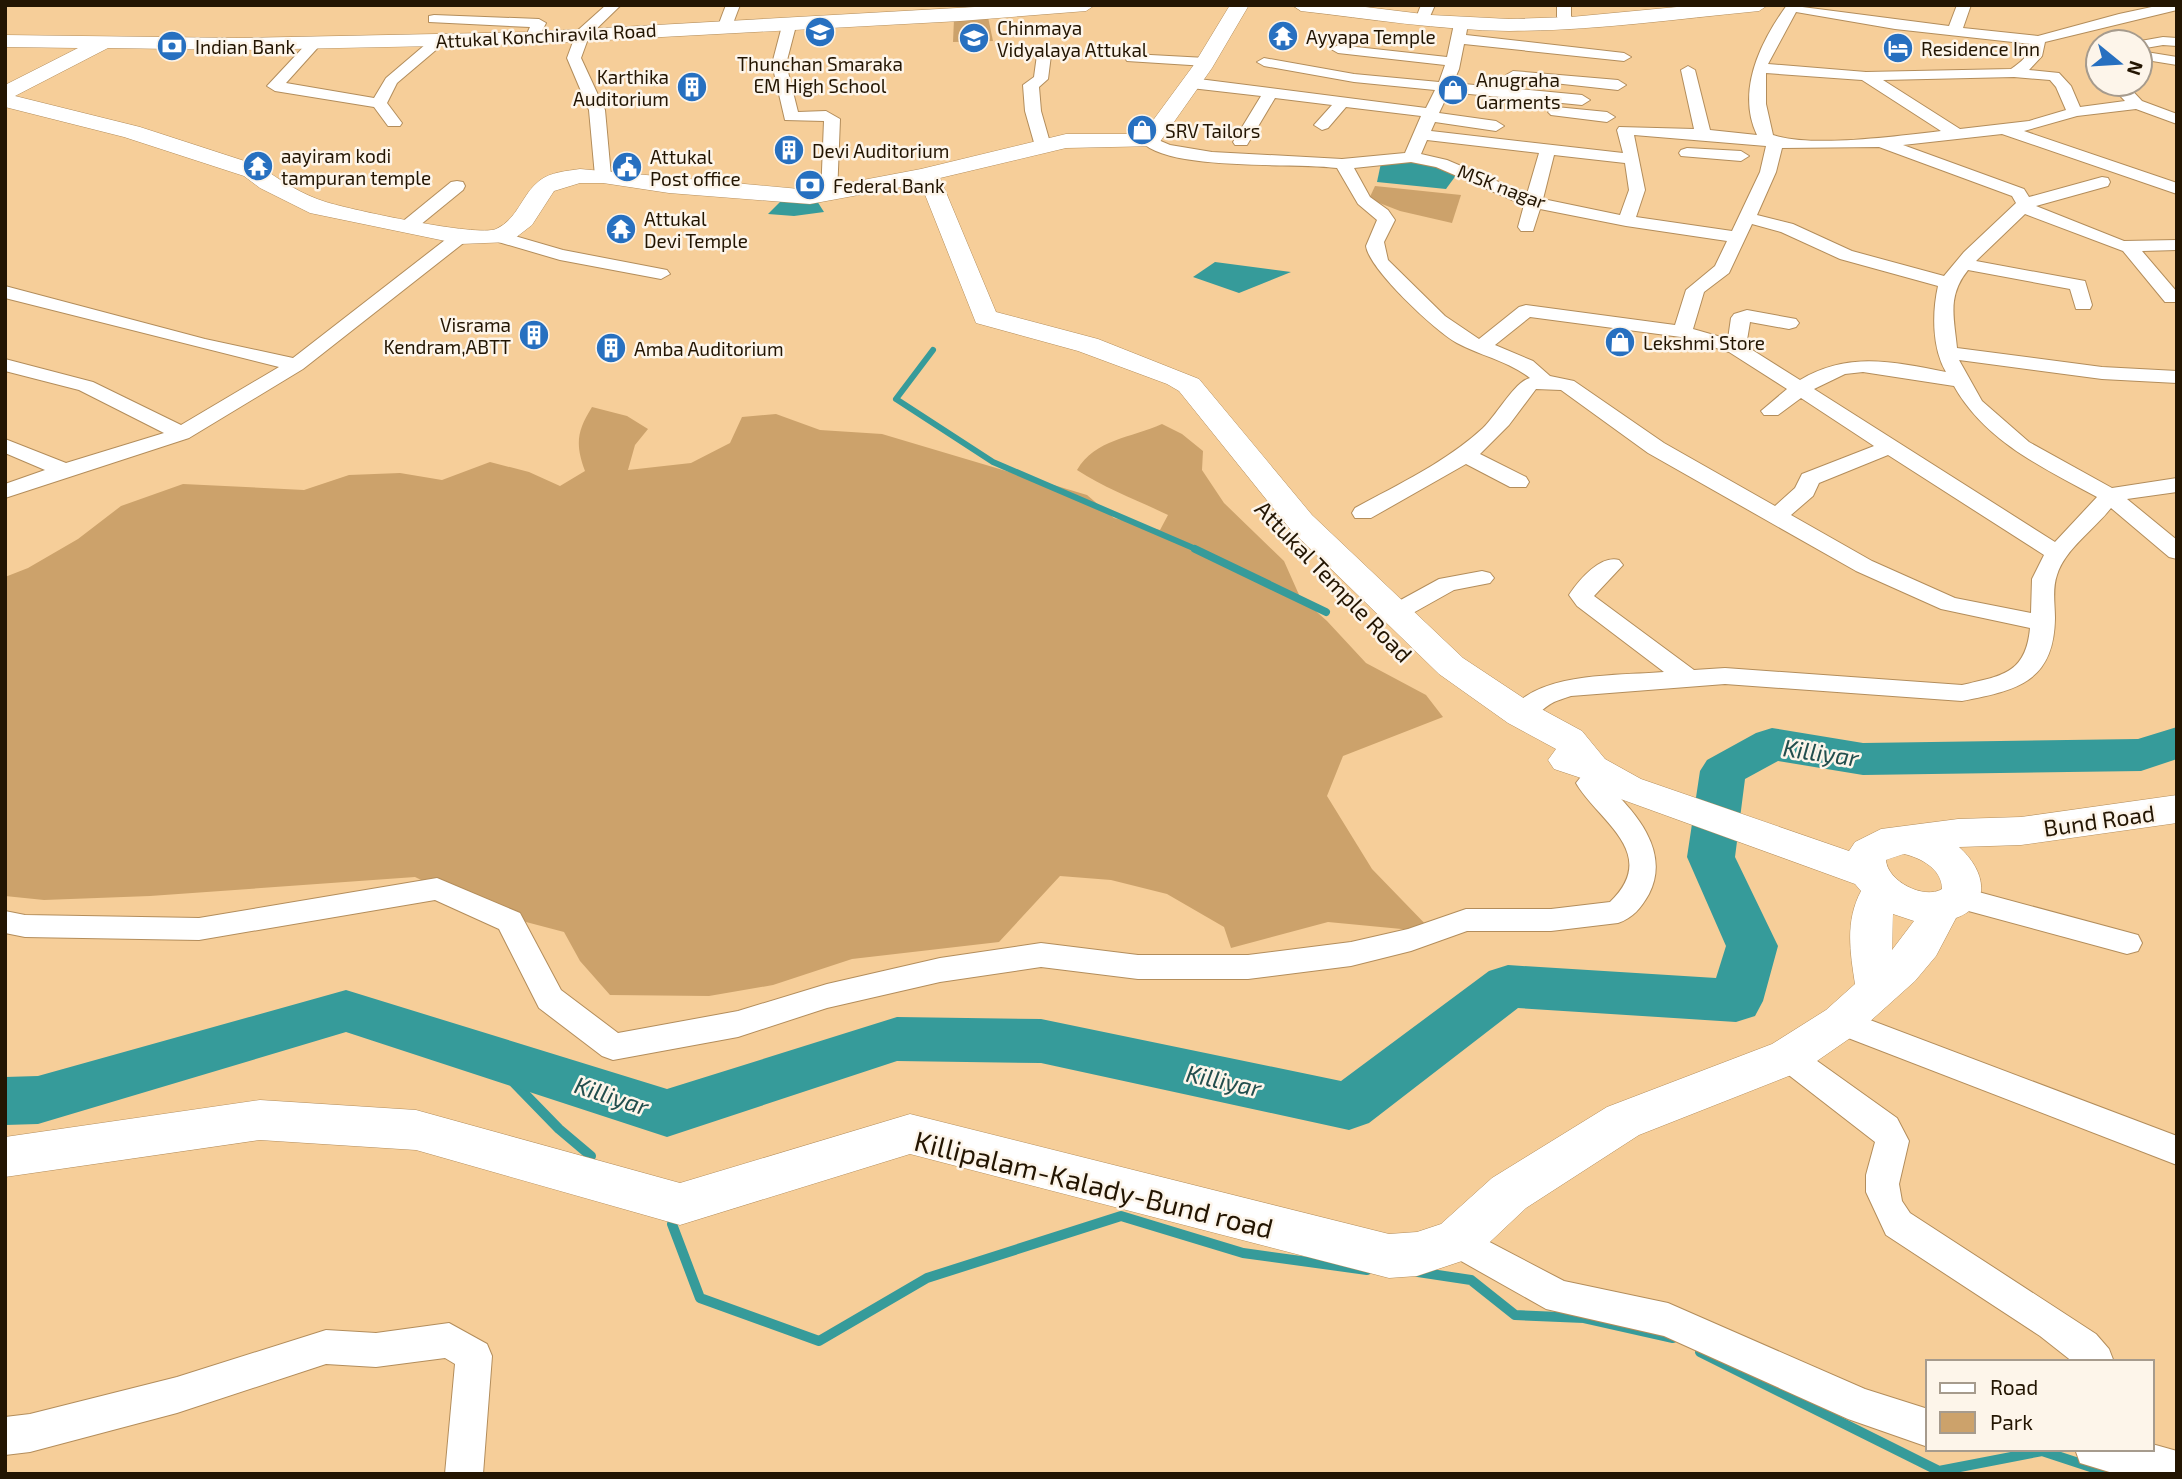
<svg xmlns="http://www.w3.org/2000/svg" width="2182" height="1479" font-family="'Exo 2',sans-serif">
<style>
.green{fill:#cca26b}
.water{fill:#369b9a}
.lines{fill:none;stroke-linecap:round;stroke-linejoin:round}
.stream-far2{stroke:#369b9a;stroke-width:6}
.stream-far1{stroke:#369b9a;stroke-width:8}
.stream{stroke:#369b9a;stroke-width:10}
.river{fill:#369b9a;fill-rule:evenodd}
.street-casing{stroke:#b38d5b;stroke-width:2}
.secondary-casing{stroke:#b38d5b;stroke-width:1}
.street{fill:#fff;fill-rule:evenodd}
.secondary{fill:#fff;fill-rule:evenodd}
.labels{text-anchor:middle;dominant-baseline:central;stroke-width:5;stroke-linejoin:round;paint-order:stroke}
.far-poi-label{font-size:19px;fill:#231502;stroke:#fdf5ea;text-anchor:start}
.far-street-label{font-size:19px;fill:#231502;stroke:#fdf5ea}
.street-label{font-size:23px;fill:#231502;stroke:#fdf5ea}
.water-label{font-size:24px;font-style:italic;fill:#224e4d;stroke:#fdf5ea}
.near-street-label{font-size:28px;fill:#231502;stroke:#fdf5ea}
</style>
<rect width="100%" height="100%" fill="#f6ce99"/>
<g class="green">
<path d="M988,17L993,41L953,42L954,19Z"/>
<path d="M1375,186L1461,195L1452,223L1400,211L1369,199Z"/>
<path d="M592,407L627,416L648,429L635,445L628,470L691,463L730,443L742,417L776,414L820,430L882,434L1087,495L1114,518L1160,530L1168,515C1137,500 1106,489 1077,470C1095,439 1131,438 1162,424L1182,434L1203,451L1202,470L1224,503L1284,561L1300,597L1327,621L1366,663L1426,695L1443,717L1343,756L1327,796L1372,869L1433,932L1328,922L1231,948L1224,927L1167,894L1111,880L1060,876L999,942L852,959L773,985L709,996L610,995L580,961L564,932L488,912L415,877L150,896L44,900L5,896V577L28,568L78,539L121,506L183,484L304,490L349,475L400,473L442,480L490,462L529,472L560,486L585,471C575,444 577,431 592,407Z"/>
</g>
<g class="water">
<path d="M1422,162L1457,174L1446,189L1377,182L1381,163Z"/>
<path d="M817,201L824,212L794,216L768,214L780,202Z"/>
<path d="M1215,262L1291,272L1239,293L1193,277Z"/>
</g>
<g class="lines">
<path class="stream-far2" d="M933,350L896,399L993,462L1198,550"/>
<path class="stream-far1" d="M1195,549L1326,612"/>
<g class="stream">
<path d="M488,1056L559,1129L591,1156"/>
<path d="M672,1224L700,1298L819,1341L927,1278L1121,1216L1243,1253L1367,1270"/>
<path d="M1418,1272L1471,1280L1515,1315L1584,1318L1673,1338"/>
<path d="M1700,1352L1939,1471L2042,1451L2112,1474"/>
</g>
<path class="river" d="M2177,727V759L2141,771L1863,775L1778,761L1745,779L1735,857L1778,946L1763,1001L1755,1016L1736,1022L1518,1008L1369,1123L1349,1130L1041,1063L897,1061L667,1137L346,1032L38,1124L5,1125V1077L38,1076L346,990L667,1089L897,1017L1041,1019L1341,1081L1489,971L1508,965L1716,978L1726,946L1687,857L1700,771L1707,760L1756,733L1772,728L1863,743L2138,739Z"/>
<g class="street-casing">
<g id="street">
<path d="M606,5H621L589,36L581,58L605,110L611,176L603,181L595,176L589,110L567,58L577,31Z"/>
<path d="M726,5H740L732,26L725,30L718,26Z"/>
<path d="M1421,5H1435L1428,21L1423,22L1416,18Z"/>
<path d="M1557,5H1571V16L1576,23L1574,26H1564L1557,17Z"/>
<path d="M1787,5L1949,26L1957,5H1971L1963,28L2038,36L2119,14L2161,5H2177V10L2045,42L2042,56L2029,70L2059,73L2071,86L2080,107L2125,101L2109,84H2126L2142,101L2177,114V124L2136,109L2077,116L2024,131L2177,183V194L2002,134L1903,145L2024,189L2029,197L2102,177L2108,178L2110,182L2108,186L2036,206L2124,241L2177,240V250L2142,251L2177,292V302H2165L2123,251L2025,214L1976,261L2085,281L2092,305L2090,309H2076L2070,289L1968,270C1947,296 1954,317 1957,348L2102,367L2177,371V383L2102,379L1959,360L1982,401L2029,442L2112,488L2177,478V492L2127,499L2177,540V559L2169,557L2111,508C2094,530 2065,549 2057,575C2052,589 2055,604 2055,618C2054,683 2016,690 1962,701L1725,684L1571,696C1565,698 1559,700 1554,702C1538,710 1532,726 1512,720L1508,714C1535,671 1619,676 1664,672L1577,606L1569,595C1579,580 1600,555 1619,560L1623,565L1594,596L1694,670L1725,668L1962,685C2001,676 2026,674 2030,628L1941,609L1856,571L1648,453L1561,390L1536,389L1509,425L1480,454L1526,477L1529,482L1526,487H1510L1466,464L1371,518H1355L1352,513L1355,508C1399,484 1446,462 1483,428C1496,416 1515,381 1530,378C1508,361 1481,356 1457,343C1435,331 1369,269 1366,246L1377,220L1358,204L1337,168C1294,162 1168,172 1141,141L1149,136L1170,145L1212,152L1342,159L1405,153L1421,116L1346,107L1328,128L1322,130L1314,125L1332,105L1275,98L1247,145H1235L1233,142L1261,96L1191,88L1183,83L1191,78L1426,108L1435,90L1354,82L1264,66L1257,62L1264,58L1354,74L1439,82L1445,65L1338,53L1331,49L1338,45L1447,57L1454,24L1461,20L1468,24L1466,35L1624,53L1631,57L1624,61L1464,44L1459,69L1453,83L1582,95L1590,100L1582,105L1449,92L1439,113L1496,121L1504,126L1496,131L1435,122L1431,131L1623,153L1617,130L1619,127L1694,129L1681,70L1688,66L1695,70L1710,130L1757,135C1736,91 1761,41 1787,5ZM1796,12L1895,29L2031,44C2029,56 2021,62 2011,69L1866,72L1768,64ZM1766,73L1862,80L1941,131C1897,136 1813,148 1773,135L1766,104ZM2014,77L2050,80L2056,87L2066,110L2029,121L1960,129L1883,80ZM1634,135L1766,146L1760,172L1732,231L1636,217L1645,190ZM1427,140L1539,153L1527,194L1447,160L1421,154ZM1879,147L2012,196L2016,203L1964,252L1944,276L1852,251L1793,224L1757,215L1776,172L1782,148ZM1554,155L1625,163L1629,190L1620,215L1543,199ZM1411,162L1436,167L1524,205L1518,227L1521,231H1533L1540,209L1626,226L1727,241L1715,266L1686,290L1675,325L1526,305L1519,307L1479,339L1445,316L1388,260L1384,242L1395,220L1388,210L1370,197L1354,168ZM1752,224L1781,232L1840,259L1938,286C1932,313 1932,348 1946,372C1893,362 1850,351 1800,380L1746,346L1750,322L1789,329L1796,327L1799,323L1796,319L1747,310L1734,314L1731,318L1728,339L1693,329L1704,292L1729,273ZM1530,317L1681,337L1729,352L1787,389L1761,411L1764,415H1778L1801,398L1874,446L1802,474L1795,488L1775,506L1664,443L1574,381L1550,376L1533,361L1495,345ZM1863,372L1954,386C1985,441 2043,468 2097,497L2055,542L1814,389L1845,374ZM1888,455L2044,555L2032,579L2031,613L1955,598L1872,561L1791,515L1813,496L1819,483Z"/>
<path d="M434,15L539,19L546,23L537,41L532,42L525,38L530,27L429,22V16Z"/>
<path d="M790,18L797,22L786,64L798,112L826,111L840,119L837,195L829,200L821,195L824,121L785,120L772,64L783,22Z"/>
<path d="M438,37L443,38V44L397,83L387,103L402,123L400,126H388L374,107L275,91L267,86L310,40L315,39L322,43L286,83L374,98L386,78L433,38Z"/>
<path d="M2163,37L2177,38V46L2163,45L2140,49V42H2135Z"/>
<path d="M1044,51L1051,55L1048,79L1039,87L1041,111L1051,146L1043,151L1035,146L1025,111L1023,85L1034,77L1037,55Z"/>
<path d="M2140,51L2177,57V65L2140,59Z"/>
<path d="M1132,54L1206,58L1213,62L1206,66L1127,61L1125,58Z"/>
<path d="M1513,71L1618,80L1626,85L1618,90L1508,78L1506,75Z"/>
<path d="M1556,107L1607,112L1615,117L1607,122L1551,115L1548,112L1551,109Z"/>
<path d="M1687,148L1741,151L1749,156L1741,161L1681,156L1679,153L1681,150Z"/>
<path d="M457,181L463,182L465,186L463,190L414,230H402L399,226L402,222L451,182Z"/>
<path d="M460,232L469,237L466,241L303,369L189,438L5,498V484L45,470L5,453V439L66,463L164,433L79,390L5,371V359L93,382L181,425L279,367L5,298V286L205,339L293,358L454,233Z"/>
<path d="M501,232L563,250L667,270L670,274L661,279L560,260L495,241L492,237Z"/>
<path d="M1482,571L1490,573L1494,578L1490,583L1454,590L1404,618L1395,621L1386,618L1383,613L1386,608L1439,579Z"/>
<path d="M1600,762L1609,764L1613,771L1605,783C1635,811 1671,851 1649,894C1641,908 1633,918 1618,923L1551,931H1467L1411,951L1351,966L1248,979H1138L1041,967L940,982L827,1008L738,1037L613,1060L602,1056L539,1008L499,929L435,900L199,940L25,937L5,933V911L25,915L199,918L437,878L520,913L561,990L618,1033L738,1011L827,984L940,958L1041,943L1138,955H1248L1351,942L1408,929L1466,909H1551L1610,902C1661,853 1598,821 1576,783L1591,764Z"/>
<path d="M1960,887L2127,932L2138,935L2142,943L2138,951L2127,954L1950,906L1946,898L1950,890Z"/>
<path d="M1841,1009L2177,1136V1165L1830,1031L1825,1022L1830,1013Z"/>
<path d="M1788,1044L1799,1048L1897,1118L1909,1141L1899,1184L1902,1201L1910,1213L2096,1334L2109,1349L2114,1362H2073L2040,1336L1886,1235L1866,1192V1175L1875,1142L1777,1066L1772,1057L1777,1048Z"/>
<path d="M1457,1225L1564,1281L1668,1303L1865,1389L1928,1409V1447L1848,1419L1664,1336L1546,1309L1445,1252L1440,1241L1445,1230Z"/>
<path d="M449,1323L487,1344L492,1356L483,1474H445L455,1364L445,1358L376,1367L326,1364L177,1413L30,1452L5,1455V1417L30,1414L177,1377L326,1330L376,1333Z"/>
<path d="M2152,1444L2177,1451V1474H2116L2080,1463L2075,1449H2152Z"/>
</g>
</g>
<g class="secondary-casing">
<g id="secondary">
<path d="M1010,5H1095L1086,11L960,21L532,44L238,50L108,48L15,96L140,127L260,166C279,180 303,195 326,202C352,210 477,237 496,229C518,219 522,194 539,181C550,172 567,171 580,169L810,190L921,169L1066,134H1143L1193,66L1230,5H1249L1212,68L1157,146L1066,148L940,178L996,312L1098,339L1199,379L1312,515L1463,658L1534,705L1582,731L1605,759L1641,779L1849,851L1855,842L1881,829L1958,819L2021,817L2177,795V823L2021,845L1959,847C1984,869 1994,904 1956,918L1936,956L1915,981L1856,1034L1804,1070L1639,1135L1526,1208L1474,1257L1417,1276L1389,1278L910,1154L680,1225L416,1150L260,1140L5,1177V1137L260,1100L416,1110L680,1183L910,1114L1389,1234L1417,1232L1441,1224L1492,1178L1607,1107L1772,1044L1826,1010L1855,984C1850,952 1845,921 1861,891L1855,884L1615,797L1587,780L1554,769L1548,760L1556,749L1508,723L1439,674L1290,529L1179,391L1167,384L1078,351L976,323L922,187L918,184L810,204L669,193L603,183H580L554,191L532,225L510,242L460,244L310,213L260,188L244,176L124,137L5,107V85L78,48L5,47V35L238,38L532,32ZM1904,854C1921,858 1942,869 1942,889C1924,900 1887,881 1886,860ZM1893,914L1914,921L1892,950Z"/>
<path d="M1292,5H1349L1431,15L1509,19L1571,17L1698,5H1768L1759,11C1676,19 1592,31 1509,31C1439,30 1370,19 1301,11Z"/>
</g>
</g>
<use href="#street" class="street"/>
<use href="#secondary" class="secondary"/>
</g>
<defs>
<g id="school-disc" transform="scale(1.575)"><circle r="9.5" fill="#2770c0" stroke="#fdf5ea"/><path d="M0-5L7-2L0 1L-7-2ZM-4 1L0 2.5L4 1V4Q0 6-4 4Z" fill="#fff"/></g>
<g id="temple-disc" transform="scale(1.575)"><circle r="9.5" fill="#2770c0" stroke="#fdf5ea"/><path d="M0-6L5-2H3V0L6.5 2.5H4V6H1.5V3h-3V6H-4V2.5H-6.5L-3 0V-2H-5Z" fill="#fff"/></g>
<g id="bank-disc" transform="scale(1.575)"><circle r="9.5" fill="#2770c0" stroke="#fdf5ea"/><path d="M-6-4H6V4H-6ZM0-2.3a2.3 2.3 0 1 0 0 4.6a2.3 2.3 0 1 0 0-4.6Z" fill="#fff"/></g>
<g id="hotel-disc" transform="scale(1.575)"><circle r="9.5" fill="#2770c0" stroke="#fdf5ea"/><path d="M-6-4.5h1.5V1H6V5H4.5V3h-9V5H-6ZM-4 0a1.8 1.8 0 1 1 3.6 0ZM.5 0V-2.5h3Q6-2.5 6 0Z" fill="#fff"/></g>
<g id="building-disc" transform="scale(1.575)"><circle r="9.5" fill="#2770c0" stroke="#fdf5ea"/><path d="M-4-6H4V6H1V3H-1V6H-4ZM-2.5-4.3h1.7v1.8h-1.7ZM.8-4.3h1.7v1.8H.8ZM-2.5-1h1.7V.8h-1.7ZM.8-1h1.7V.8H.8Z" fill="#fff"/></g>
<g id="shop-disc" transform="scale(1.575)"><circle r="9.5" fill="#2770c0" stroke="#fdf5ea"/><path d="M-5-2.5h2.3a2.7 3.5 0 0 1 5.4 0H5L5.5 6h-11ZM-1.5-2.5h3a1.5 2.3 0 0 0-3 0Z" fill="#fff"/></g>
<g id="civic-disc" transform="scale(1.575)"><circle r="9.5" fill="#2770c0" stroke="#fdf5ea"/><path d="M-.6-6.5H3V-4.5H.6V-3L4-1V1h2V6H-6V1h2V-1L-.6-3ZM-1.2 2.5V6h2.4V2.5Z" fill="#fff"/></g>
</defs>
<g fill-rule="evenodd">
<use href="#school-disc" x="820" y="32"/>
<use href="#temple-disc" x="1283" y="36"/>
<use href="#school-disc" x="974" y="38"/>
<use href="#bank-disc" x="172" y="46"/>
<use href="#hotel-disc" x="1898" y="48"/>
<use href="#building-disc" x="692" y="87"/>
<use href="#shop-disc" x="1453" y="90"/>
<use href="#shop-disc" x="1142" y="130"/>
<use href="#building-disc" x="789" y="150"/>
<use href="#temple-disc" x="258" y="166"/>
<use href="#civic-disc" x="627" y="167"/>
<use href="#bank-disc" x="810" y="185"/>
<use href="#temple-disc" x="621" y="229"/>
<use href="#building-disc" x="534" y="335"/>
<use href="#shop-disc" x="1620" y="342"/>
<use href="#building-disc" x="611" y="348"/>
</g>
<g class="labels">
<g class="far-poi-label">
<text x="997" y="27">Chinmaya<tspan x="997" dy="22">Vidyalaya Attukal</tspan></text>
<text x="1306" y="36">Ayyapa Temple</text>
<text x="195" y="46">Indian Bank</text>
<text x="1921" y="48">Residence Inn</text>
<text x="820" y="63" text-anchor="middle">Thunchan Smaraka<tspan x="820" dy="22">EM High School</tspan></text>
<text x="669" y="76" text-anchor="end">Karthika<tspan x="669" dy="22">Auditorium</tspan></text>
<text x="1476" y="79">Anugraha<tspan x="1476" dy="22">Garments</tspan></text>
<text x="1165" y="130">SRV Tailors</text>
<text x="812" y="150">Devi Auditorium</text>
<text x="281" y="155">aayiram kodi<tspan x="281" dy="22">tampuran temple</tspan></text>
<text x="650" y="156">Attukal<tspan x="650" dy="22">Post office</tspan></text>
<text x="833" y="185">Federal Bank</text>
<text x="644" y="218">Attukal<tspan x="644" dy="22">Devi Temple</tspan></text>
<text x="511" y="324" text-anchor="end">Visrama<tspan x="511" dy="22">Kendram,ABTT</tspan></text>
<text x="1643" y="342">Lekshmi Store</text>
<text x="634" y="348">Amba Auditorium</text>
</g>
<g class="far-street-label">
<text transform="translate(546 35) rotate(-3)">Attukal Konchiravila Road</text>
<text transform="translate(1502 186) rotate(21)">MSK nagar</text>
</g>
<g class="street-label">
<text transform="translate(1334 581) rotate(46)">Attukal Temple Road</text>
<text transform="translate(2099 820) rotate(-8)">Bund Road</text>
</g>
<g class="water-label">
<text transform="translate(1821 752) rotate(8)">Killiyar</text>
<text transform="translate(1224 1080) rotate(12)">Killiyar</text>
<text transform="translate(612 1095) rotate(18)">Killiyar</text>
</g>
<g class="near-street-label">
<text transform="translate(1094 1184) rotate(14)">Killipalam-Kalady-Bund road</text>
</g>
</g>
<rect width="2182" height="1479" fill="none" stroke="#231502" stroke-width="14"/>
<rect x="1926" y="1360" width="228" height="91" fill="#fdf5ea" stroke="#a69b8d" stroke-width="2"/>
<rect x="1940" y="1383" width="35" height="10" fill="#ffffff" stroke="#a69b8d" stroke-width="2"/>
<text x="1990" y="1395" font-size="21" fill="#231502">Road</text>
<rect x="1940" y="1412" width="35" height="21" fill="#cca26b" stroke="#a69b8d" stroke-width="2"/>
<text x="1990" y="1430" font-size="21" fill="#231502">Park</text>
<g transform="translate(2119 63) rotate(108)"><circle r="33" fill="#fdf5ea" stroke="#a69b8d" stroke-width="2"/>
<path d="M0-5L12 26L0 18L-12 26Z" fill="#2770c0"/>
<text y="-10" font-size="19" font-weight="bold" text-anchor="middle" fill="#231502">N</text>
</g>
</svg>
